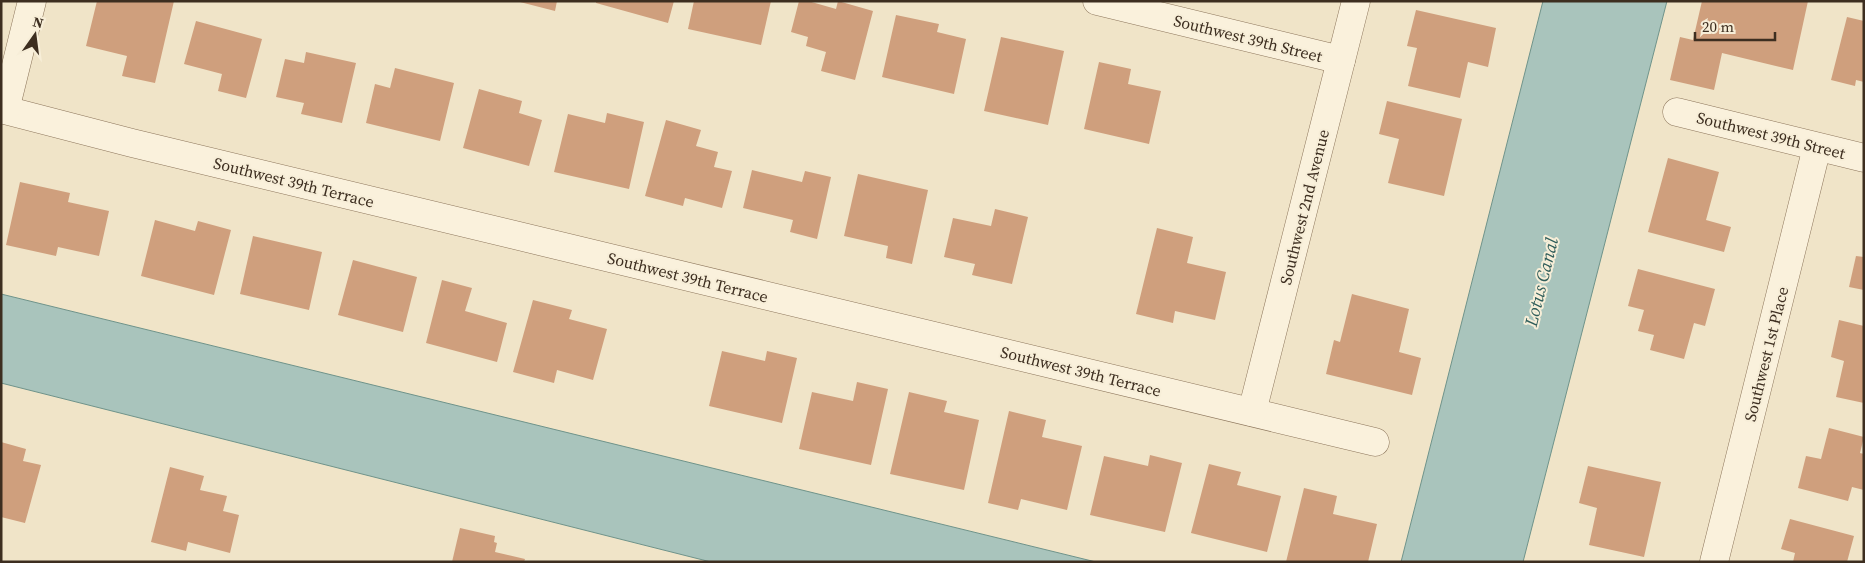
<svg xmlns="http://www.w3.org/2000/svg" width="1865" height="563" font-family="'Source Serif 4',serif">
<style>
.water{fill:#a9c4bc;stroke:#6f938a}
.building{fill:#cf9f7d}
.lines{fill:none;stroke-linecap:round;stroke-linejoin:round}
.minor-casing{stroke:#8d765c;stroke-width:29}
.minor{stroke:#faf1dc;stroke-width:28}
.labels{text-anchor:middle;dominant-baseline:central;stroke-width:4;stroke-linejoin:round;paint-order:stroke}
.street-label{font-size:16px;fill:#3d2e20;stroke:#f7eed8}
.water-label{font-size:18px;font-style:italic;fill:#2f5d5a;stroke:#f7eed8}
</style>
<rect width="100%" height="100%" fill="#f0e4c8"/>
<g class="water">
<path d="M1543,1H1667L1523,562H1401Z"/>
<path d="M1,294L1096,562H711L1,383Z"/>
</g>
<g class="building">
<path d="M97,1H174L155,83L122,76L127,56L86,46Z"/>
<path d="M516,1H557L555,11Z"/>
<path d="M596,1H674L668,23L596,3Z"/>
<path d="M694,1H771L761,45L688,29Z"/>
<path d="M799,1H808L836,9L838,1L873,11L855,80L821,71L826,52L806,46L808,37L791,32Z"/>
<path d="M1702,1H1808L1793,70L1722,53L1714,90L1670,80L1680,37L1693,40Z"/>
<path d="M1416,10L1496,28L1488,67L1468,62L1460,98L1408,86L1417,48L1407,46Z"/>
<path d="M896,15L939,24L937,32L966,39L954,94L882,77Z"/>
<path d="M1847,17L1864,21V82L1856,80L1855,86L1831,80Z"/>
<path d="M196,21L262,39L246,98L218,91L222,74L184,64Z"/>
<path d="M1001,37L1064,51L1048,125L984,111Z"/>
<path d="M306,52L356,63L342,123L301,114L304,103L276,97L285,59L304,63Z"/>
<path d="M1099,62L1131,69L1128,84L1161,91L1149,144L1084,129Z"/>
<path d="M395,68L454,83L440,141L366,123L375,84L390,88Z"/>
<path d="M479,89L522,101L519,113L542,120L529,166L463,148Z"/>
<path d="M1387,101L1462,119L1444,196L1388,183L1399,139L1379,134Z"/>
<path d="M607,113L644,122L629,189L554,172L568,114L605,123Z"/>
<path d="M666,120L701,130L696,146L718,152L714,167L732,171L722,208L685,198L683,206L645,196Z"/>
<path d="M1668,158L1719,172L1706,220L1731,227L1724,252L1648,232Z"/>
<path d="M752,170L802,182L805,171L831,177L817,239L790,232L793,220L743,208Z"/>
<path d="M858,174L928,190L912,264L886,258L888,246L844,236Z"/>
<path d="M20,182L70,193L68,202L109,211L99,256L58,247L56,256L6,245Z"/>
<path d="M995,209L1028,217L1012,284L972,275L975,264L944,257L953,218L991,226Z"/>
<path d="M155,220L195,231L198,221L231,230L214,295L141,276Z"/>
<path d="M1157,228L1193,237L1187,263L1226,272L1215,320L1175,311L1173,323L1136,314Z"/>
<path d="M253,236L322,252L309,310L240,294Z"/>
<path d="M1856,256L1864,257V290L1849,287Z"/>
<path d="M353,260L417,277L403,332L338,315Z"/>
<path d="M1638,269L1715,289L1705,326L1694,323L1684,359L1650,350L1654,335L1638,331L1644,310L1628,306Z"/>
<path d="M442,280L472,288L465,311L507,323L497,362L426,343Z"/>
<path d="M1352,294L1409,309L1399,352L1421,358L1412,395L1326,374L1334,340L1340,342Z"/>
<path d="M533,300L572,310L569,319L607,329L593,380L557,370L554,383L513,372Z"/>
<path d="M1839,320L1864,326V403L1836,397L1844,361L1831,357Z"/>
<path d="M722,351L765,361L767,351L797,358L782,423L709,406Z"/>
<path d="M857,382L888,389L871,465L799,449L812,392L853,401Z"/>
<path d="M909,392L947,401L944,412L979,420L964,490L890,474Z"/>
<path d="M1009,411L1046,420L1042,437L1082,446L1067,510L1021,499L1018,510L988,503Z"/>
<path d="M1829,428L1864,437L1860,453L1864,454V490L1852,487L1848,501L1798,488L1806,456L1821,459Z"/>
<path d="M1,442L26,449L23,461L41,465L25,523L1,517Z"/>
<path d="M1150,455L1182,463L1165,532L1090,515L1104,456L1148,466Z"/>
<path d="M1209,464L1241,472L1237,485L1281,496L1267,552L1191,533Z"/>
<path d="M1588,466L1661,482L1644,557L1589,545L1597,508L1579,503Z"/>
<path d="M170,467L204,476L200,490L227,496L223,511L239,515L230,553L188,542L186,551L151,542Z"/>
<path d="M1304,488L1337,496L1333,514L1377,524L1368,562H1286Z"/>
<path d="M1790,519L1854,536L1847,562H1793L1795,553L1781,549Z"/>
<path d="M460,528L495,536L494,542L497,543L495,552L525,559L524,562H452Z"/>
</g>
<g class="lines">
<g class="minor-casing">
<g id="minor">
<path d="M1097,1L1341,60"/>
<path d="M1,109L132,143L1375,442"/>
<path d="M5,110L32,1"/>
<path d="M1677,112L1864,158"/>
<path d="M1252,412L1356,1"/>
<path d="M1714,562L1817,147"/>
</g>
</g>
<use href="#minor" class="minor"/>
</g>
<g class="labels">
<g class="street-label">
<text transform="translate(1248 38) rotate(14)">Southwest 39th Street</text>
<text transform="translate(1771 135) rotate(14)">Southwest 39th Street</text>
<text transform="translate(294 182) rotate(14)">Southwest 39th Terrace</text>
<text transform="translate(1304 207) rotate(-76)">Southwest 2nd Avenue</text>
<text transform="translate(688 277) rotate(14)">Southwest 39th Terrace</text>
<text transform="translate(1766 354) rotate(-76)">Southwest 1st Place</text>
<text transform="translate(1081 371) rotate(14)">Southwest 39th Terrace</text>
</g>
<g class="water-label">
<text transform="translate(1541 282) rotate(-76)">Lotus Canal</text>
</g>
</g>
<rect width="1865" height="563" fill="none" stroke="#3d2e20" stroke-width="5"/>
<g transform="translate(35 35) rotate(14)" stroke="#f7eed8" stroke-width="4" paint-order="stroke">
<path d="M0-4L9 19L0 12L-9 19Z" fill="#3d2e20"/>
<text y="-8" font-size="14" font-weight="bold" text-anchor="middle" fill="#3d2e20">N</text>
</g>
<path d="M1695 32v8h80v-8" fill="none" stroke="#3d2e20" stroke-width="2.5"/>
<text x="1702" y="32" font-size="15" fill="#3d2e20" stroke="#f7eed8" stroke-width="4" paint-order="stroke">20 m</text>
</svg>
